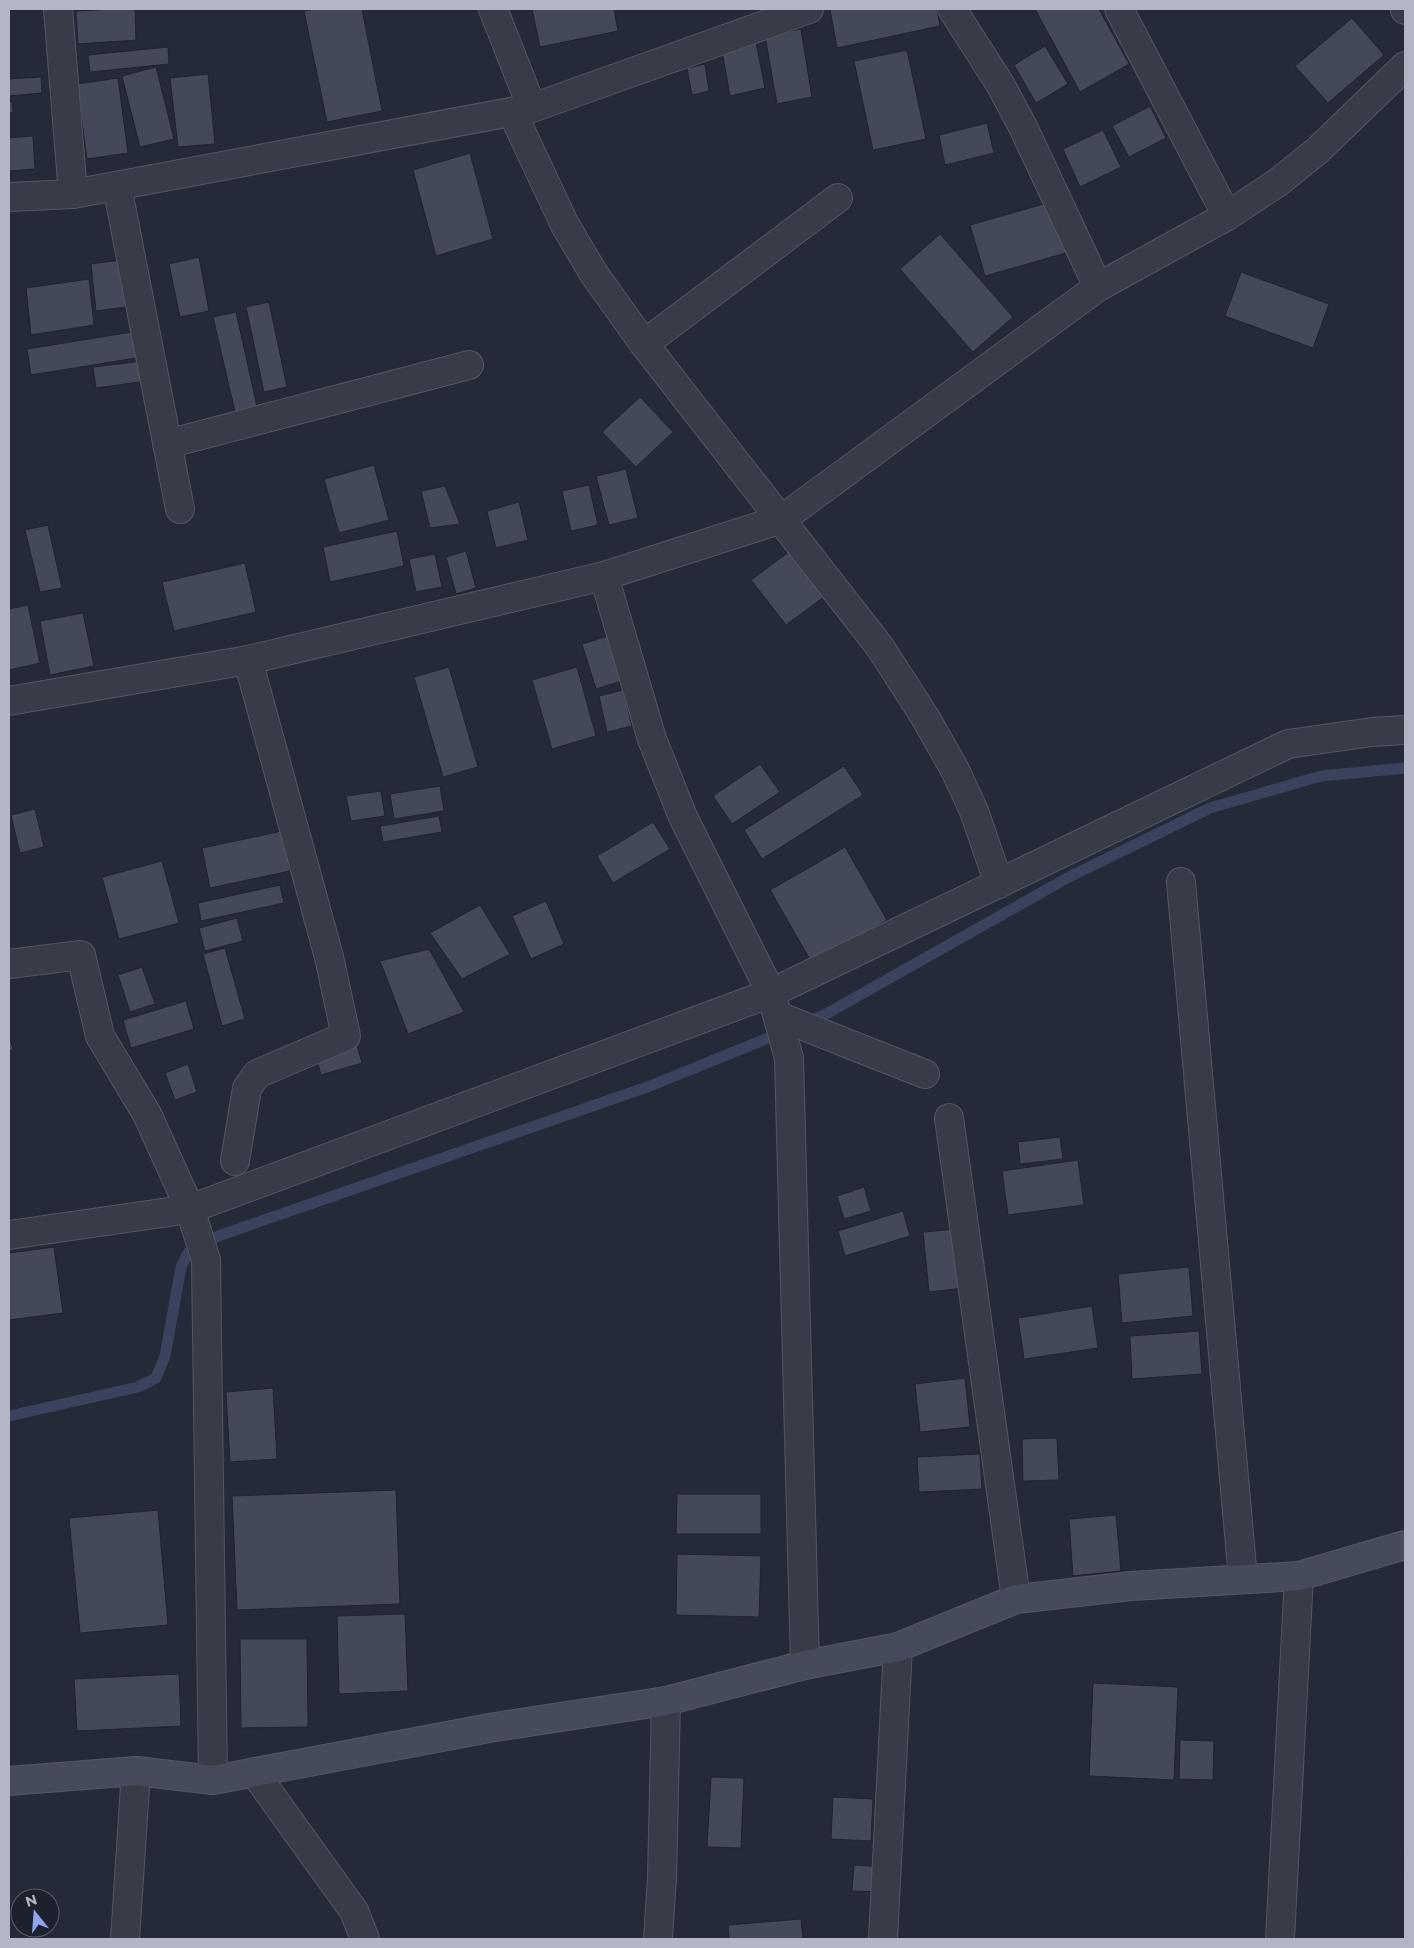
<svg xmlns="http://www.w3.org/2000/svg" width="1414" height="1948" font-family="Montserrat,sans-serif">
<style>
.lines{fill:none;stroke-linecap:round;stroke-linejoin:round}
.stream{stroke:#3a425e;stroke-width:11}
.building{fill:#44495a;stroke:#1f2330}
.street-casing{stroke:#535764;stroke-width:30}
.secondary-casing{stroke:#535764;stroke-width:30}
.street{stroke:#383c49;stroke-width:28}
.secondary{stroke:#464b5c;stroke-width:28}
</style>
<rect width="100%" height="100%" fill="#252a38"/>
<g class="lines">
<g class="stream">
<path d="M805,1023L826,1014L1069,877L1210,808L1321,776L1405,768"/>
<path d="M9,1416L138,1387L156,1378L165,1356L181,1267L188,1253L195,1247L221,1235L650,1086L783,1032"/>
</g>
</g>
<g class="building">
<path d="M114,9H135L136,40L78,44L76,11Z"/>
<path d="M315,9H362L382,111L327,122L304,11Z"/>
<path d="M532,9H614L618,31L540,47Z"/>
<path d="M830,9H937L940,26L837,48Z"/>
<path d="M1035,9H1099L1129,64L1080,92Z"/>
<path d="M1352,18L1384,55L1328,103L1295,66Z"/>
<path d="M801,29L812,97L777,104L765,36Z"/>
<path d="M756,43L765,88L730,96L722,51Z"/>
<path d="M1045,46L1068,84L1036,103L1014,65Z"/>
<path d="M168,47L169,64L90,72L88,55Z"/>
<path d="M907,50L926,139L873,150L854,61Z"/>
<path d="M705,64L709,91L692,95L687,68Z"/>
<path d="M156,67L174,139L140,147L122,76Z"/>
<path d="M208,74L215,144L178,147L170,78Z"/>
<path d="M41,77L42,93L9,96V79Z"/>
<path d="M118,78L128,153L87,159L77,84Z"/>
<path d="M9,102H12L13,112L9,113Z"/>
<path d="M1150,106L1166,138L1129,157L1112,126Z"/>
<path d="M987,123L994,153L945,165L939,135Z"/>
<path d="M1103,130L1121,167L1080,187L1063,149Z"/>
<path d="M33,136L35,169L9,171V138Z"/>
<path d="M470,153L493,239L436,256L413,170Z"/>
<path d="M1051,202L1066,253L985,276L970,225Z"/>
<path d="M940,234L1013,317L973,352L900,269Z"/>
<path d="M199,257L209,311L180,317L169,264Z"/>
<path d="M121,260L126,307L96,311L91,264Z"/>
<path d="M1241,272L1329,304L1313,348L1225,316Z"/>
<path d="M89,279L94,325L31,335L26,288Z"/>
<path d="M269,302L287,387L264,392L246,307Z"/>
<path d="M236,312L258,411L236,416L213,317Z"/>
<path d="M132,332L136,358L31,375L27,349Z"/>
<path d="M143,361L146,381L96,388L93,367Z"/>
<path d="M640,397L673,432L636,467L602,432Z"/>
<path d="M374,465L389,520L339,533L324,479Z"/>
<path d="M626,469L638,518L609,525L596,476Z"/>
<path d="M589,485L598,525L571,531L562,491Z"/>
<path d="M445,486L460,524L430,528L421,491Z"/>
<path d="M519,502L528,540L496,548L487,511Z"/>
<path d="M48,525L62,588L40,592L25,530Z"/>
<path d="M397,531L404,566L330,582L323,547Z"/>
<path d="M798,545L832,591L786,625L751,580Z"/>
<path d="M466,551L476,588L456,594L446,557Z"/>
<path d="M435,554L442,587L416,592L409,559Z"/>
<path d="M245,563L256,612L174,631L162,582Z"/>
<path d="M28,605L40,663L9,670V609Z"/>
<path d="M83,613L94,666L50,675L40,621Z"/>
<path d="M608,636L622,681L596,689L582,644Z"/>
<path d="M449,667L478,767L443,777L414,677Z"/>
<path d="M577,667L596,736L552,749L532,680Z"/>
<path d="M623,690L632,726L607,732L599,696Z"/>
<path d="M760,764L780,792L732,824L713,796Z"/>
<path d="M844,766L863,795L762,859L744,830Z"/>
<path d="M440,786L444,811L394,819L390,794Z"/>
<path d="M381,791L385,816L351,821L346,796Z"/>
<path d="M35,809L44,847L20,853L11,815Z"/>
<path d="M439,816L442,832L383,842L380,826Z"/>
<path d="M653,822L670,849L613,883L597,856Z"/>
<path d="M282,831L290,871L210,888L202,848Z"/>
<path d="M845,847L887,920L812,963L770,890Z"/>
<path d="M162,861L179,923L119,939L102,877Z"/>
<path d="M280,885L284,903L201,921L198,903Z"/>
<path d="M546,901L564,944L531,959L512,916Z"/>
<path d="M480,905L510,954L462,979L430,933Z"/>
<path d="M237,918L243,941L205,951L199,928Z"/>
<path d="M225,948L245,1019L222,1026L203,954Z"/>
<path d="M429,949L464,1012L408,1034L380,961Z"/>
<path d="M142,967L155,1004L130,1012L118,975Z"/>
<path d="M186,1001L194,1029L131,1048L123,1020Z"/>
<path d="M9,1033L13,1050L9,1051Z"/>
<path d="M355,1038L362,1063L321,1075L314,1051Z"/>
<path d="M188,1064L197,1092L175,1100L165,1073Z"/>
<path d="M1060,1137L1063,1159L1020,1164L1018,1142Z"/>
<path d="M1078,1160L1084,1205L1008,1215L1002,1171Z"/>
<path d="M864,1187L871,1211L844,1219L837,1196Z"/>
<path d="M903,1211L910,1236L845,1256L838,1231Z"/>
<path d="M958,1229L964,1288L929,1292L923,1232Z"/>
<path d="M54,1247L63,1313L9,1320V1253Z"/>
<path d="M1189,1267L1193,1316L1122,1323L1118,1274Z"/>
<path d="M1092,1306L1098,1348L1024,1359L1018,1318Z"/>
<path d="M1199,1331L1202,1374L1132,1379L1130,1336Z"/>
<path d="M965,1378L970,1427L920,1432L915,1384Z"/>
<path d="M273,1388L277,1459L230,1462L226,1392Z"/>
<path d="M1057,1438L1059,1480L1023,1481L1022,1439Z"/>
<path d="M980,1454L982,1489L919,1492L917,1457Z"/>
<path d="M396,1490L400,1604L237,1610L232,1496Z"/>
<path d="M677,1494H761V1534H676Z"/>
<path d="M158,1510L168,1625L80,1633L69,1518Z"/>
<path d="M1116,1515L1121,1571L1073,1576L1069,1519Z"/>
<path d="M677,1554L761,1556L759,1617L676,1615Z"/>
<path d="M405,1614L408,1691L339,1694L337,1616Z"/>
<path d="M240,1639H307L308,1727L241,1728Z"/>
<path d="M179,1674L181,1726L77,1731L74,1679Z"/>
<path d="M1093,1683L1178,1687L1174,1780L1089,1776Z"/>
<path d="M1180,1740L1214,1741L1213,1780L1179,1779Z"/>
<path d="M711,1777L744,1778L741,1848L707,1847Z"/>
<path d="M833,1797L873,1799L871,1841L831,1839Z"/>
<path d="M1404,1849H1405V1877H1403Z"/>
<path d="M854,1865L885,1867L884,1892L852,1891Z"/>
<path d="M801,1919L803,1939H729L728,1925Z"/>
</g>
<g class="lines">
<g class="street-casing">
<g id="street">
<path d="M58,9L73,194"/>
<path d="M493,9L532,108"/>
<path d="M952,9L1000,84L1023,127L1098,287"/>
<path d="M1119,9L1227,216"/>
<path d="M1405,9V10"/>
<path d="M512,112L565,225L594,274L644,344L880,647L925,717L955,770L974,811L999,884"/>
<path d="M117,186L180,509"/>
<path d="M9,197L73,194L532,108L809,9"/>
<path d="M644,344L838,198"/>
<path d="M167,444L469,365"/>
<path d="M604,576L652,739L683,817L771,993L789,1058L805,1665"/>
<path d="M9,701L248,660L604,576L782,519L1098,287L1227,216L1277,183L1317,151L1405,66"/>
<path d="M1181,882L1243,1579"/>
<path d="M9,964L81,955L100,1036L147,1114L190,1209L206,1260L213,1780"/>
<path d="M778,1016L925,1074"/>
<path d="M949,1118L1016,1599"/>
<path d="M235,1161L247,1088L257,1074L346,1036L329,957L248,660"/>
<path d="M9,1235L190,1209L771,993L1288,744L1372,732L1405,730"/>
<path d="M254,1772L354,1911L365,1939"/>
<path d="M125,1939L136,1771"/>
<path d="M658,1939L662,1878L666,1701"/>
<path d="M883,1939L898,1647"/>
<path d="M1280,1939L1299,1576"/>
</g>
</g>
<g class="secondary-casing">
<path id="secondary" d="M9,1781L136,1771L213,1780L495,1727L666,1701L805,1665L898,1647L1016,1599L1131,1586L1299,1576L1405,1545"/>
</g>
<use href="#street" class="street"/>
<use href="#secondary" class="secondary"/>
</g>
<rect width="1414" height="1948" fill="none" stroke="#b3b7c5" stroke-width="20"/>
<g transform="translate(35 1913) rotate(343)"><circle r="24" fill="#1d212e" stroke="#595d6a"/>
<path d="M0-4L9 19L0 12L-9 19Z" fill="#90a4ed"/>
<text y="-8" font-size="14" font-weight="bold" text-anchor="middle" fill="#b3b7c5">N</text>
</g>
</svg>
